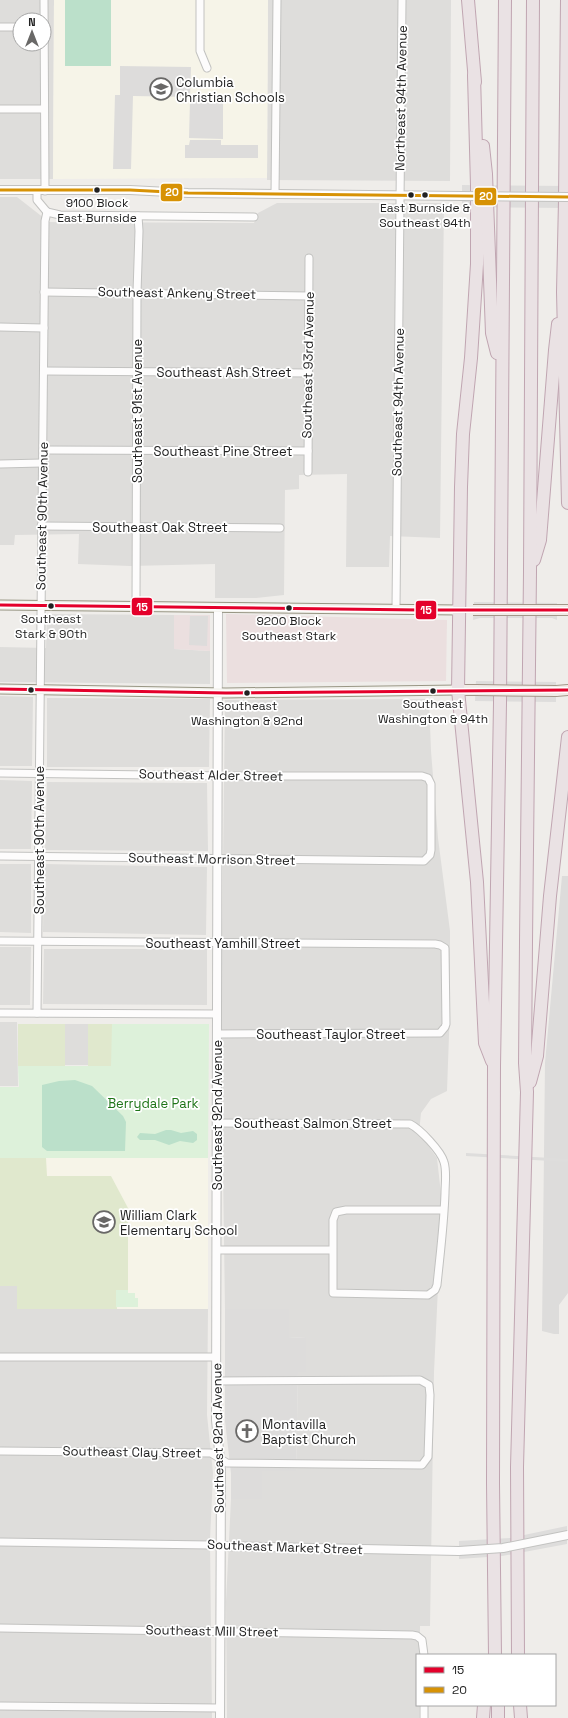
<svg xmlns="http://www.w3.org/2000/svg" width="568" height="1718" font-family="'Space Grotesk',sans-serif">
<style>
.residential{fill:#dedddb;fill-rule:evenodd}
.commercial{fill:#ebdfdf}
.education{fill:#f6f4e8}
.religious{fill:#dddcdb}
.grass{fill:#e0e8cd}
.park{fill:#ddf1da}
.pitch{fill:#bbe0ca}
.pier{fill:#dedddc}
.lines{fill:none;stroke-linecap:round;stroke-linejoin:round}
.minor-casing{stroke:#c2c2c0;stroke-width:9}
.tertiary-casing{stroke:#c2c2c0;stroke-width:10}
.secondary-casing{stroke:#989684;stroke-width:11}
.primary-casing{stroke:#a39789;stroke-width:12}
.motorway-casing{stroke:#c0a5b1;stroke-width:14}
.minor{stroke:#fdfcfc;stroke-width:7}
.tertiary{stroke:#fdfcfc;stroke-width:8}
.secondary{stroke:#f3f2ed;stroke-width:9}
.primary{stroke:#f1ebe7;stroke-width:10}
.motorway{stroke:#eae2e4;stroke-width:12}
.tertiary-bridge-casing{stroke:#c2c2c0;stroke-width:10;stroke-linecap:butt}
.primary-bridge-casing{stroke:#a39789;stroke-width:12;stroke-linecap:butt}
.tertiary-bridge{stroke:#fdfcfc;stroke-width:8}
.primary-bridge{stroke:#f1ebe7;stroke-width:10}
.bus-1-casing{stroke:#fff;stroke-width:6}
.bus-2-casing{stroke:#fff;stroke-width:6}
.bus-1{stroke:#e4002b;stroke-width:3}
.bus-2{stroke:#d79205;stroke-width:3}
.bus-dot{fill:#212121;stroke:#fff;stroke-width:1.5}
.labels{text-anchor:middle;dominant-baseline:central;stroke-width:3.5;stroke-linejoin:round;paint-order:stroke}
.bus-label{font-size:12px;fill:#212121;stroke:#fff}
.poi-label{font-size:13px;fill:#212121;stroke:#fff;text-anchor:start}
.street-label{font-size:13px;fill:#212121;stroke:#fff}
.park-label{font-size:13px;fill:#1f7519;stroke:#fff}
.line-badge{stroke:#fff;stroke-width:1.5}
.badge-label{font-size:11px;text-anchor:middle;font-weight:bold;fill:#fff}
</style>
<rect width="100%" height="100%" fill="#efedea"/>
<g class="residential">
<path d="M0,0H54L53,179H0ZM20,20H44V44H20Z"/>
<path d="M268,0H451L450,181L267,180Z"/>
<path d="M0,197H17L49,222L254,223L258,213L277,203H444L440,538L390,536L389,567H346L347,474L299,475V489L285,490L284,595L256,598H215V564L130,566L78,564L79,534L15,535L14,545H0Z"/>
<path d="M47,614L174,615V649L210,651V684L0,682V647L46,648Z"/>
<path d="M0,696L33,697L32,766H0Z"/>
<path d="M47,698L210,699L209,767H47Z"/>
<path d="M429,699L431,751L438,838L450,931V1008L447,1091L431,1099L421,1113L419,1133L437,1158L442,1203L434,1372L430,1626H420V1655H417V1705H419V1718H227L226,1602L231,1499H262V1470L296,1471L298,1372H306V1337L289,1338V1309H225L221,1028L225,700Z"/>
<path d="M0,780L32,781L31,849H0Z"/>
<path d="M47,782L207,783L208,851L45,850Z"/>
<path d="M0,864H31V933L0,932Z"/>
<path d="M44,864L207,867L206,935L43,932Z"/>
<path d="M0,947H31L30,1005H0Z"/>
<path d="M44,949H207V1005L43,1004Z"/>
<path d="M0,1022H17L18,1086H0Z"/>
<rect x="65" y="1024" width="23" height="41"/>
<path d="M0,1286H17V1309H208L207,1415L213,1473L210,1540L212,1718H0Z"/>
</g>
<g class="commercial">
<path d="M226,614L447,620L446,681L227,683Z"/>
<path d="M174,615H210V651L174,649Z"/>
</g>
<g class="education">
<path d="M54,0H268L267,178L53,179Z"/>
<path d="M0,1158H208V1309H17V1286H0Z"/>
</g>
<g class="religious">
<path d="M120,66L191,67L190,97L133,96L131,169H113L115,95H120Z"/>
<path d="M190,100L223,101V139L189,138Z"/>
<path d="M190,140H221V145H258V158H185V145H189Z"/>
<path d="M190,616H208L207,646L189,645Z"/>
<path d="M562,876H568V1293L559,1305V1334H554L542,1331L545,1063Z"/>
<path d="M225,1309H289V1338L306,1337V1372H298L296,1471H262V1499H231V1473L225,1421Z"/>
</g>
<g class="grass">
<rect x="18" y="1024" width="47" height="42"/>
<rect x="88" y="1024" width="24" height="42"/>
<path d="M0,1158H46L47,1176H111L128,1208V1290H116L117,1309H17V1286H0Z"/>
</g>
<g class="park">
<path d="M112,1024H209L208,1158H0V1087H19L18,1066H111Z"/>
<path d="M116,1290H128V1293H135V1298H138V1307H116Z"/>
</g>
<g class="pitch">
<rect x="65" y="0" width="46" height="66"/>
<path d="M75,1080L92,1086L123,1116L126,1122L125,1151H47L42,1147V1085L59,1081Z"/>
<path d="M166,1130H171L181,1133L193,1131L197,1134V1140L193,1143L180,1141L169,1145L155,1140H140L137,1137L140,1133L155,1134Z"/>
</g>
<g class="pier">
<path d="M462,185L568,186V208L462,207Z"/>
<path d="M474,602L557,603V620L552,618H480L473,620Z"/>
<path d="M476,681L556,682V702L475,701Z"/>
<path d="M466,1153L568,1159V1162L466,1156Z"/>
<path d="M567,1526V1544L502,1556L459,1559V1541L510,1538Z"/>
</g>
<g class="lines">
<g class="minor-casing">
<g id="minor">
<path d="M44,0L45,191"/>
<path d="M200,0V51L207,68"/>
<path d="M0,27H20"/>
<path d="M0,109H44"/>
<path d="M37,191V200L47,212"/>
<path d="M275,194L277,0"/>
<path d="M47,212L60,215L254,217"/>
<path d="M44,292L309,296"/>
<path d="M0,327L44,328"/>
<path d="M44,371L308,373"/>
<path d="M43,450L308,451"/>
<path d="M0,464L42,463"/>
<path d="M308,472L309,258"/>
<path d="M41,526L280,528"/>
<path d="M136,606L137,293L139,231L138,216"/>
<path d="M396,609L402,0"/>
<path d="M0,773L228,776H422L428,778L431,784V850L430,855L424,861L0,856"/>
<path d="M0,941L435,944L440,945L445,948L446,1024L445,1027L440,1033L217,1034"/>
<path d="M0,1013L217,1014"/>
<path d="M37,1013L45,221L47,212"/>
<path d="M217,1123L410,1124C420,1129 441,1151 444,1162C447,1172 445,1183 445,1193C444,1224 440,1255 437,1285L435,1290L428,1295L333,1293V1220L336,1212L346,1210H444"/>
<path d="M217,1250H332"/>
<path d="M0,1357H216"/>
<path d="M0,1451L211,1453L227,1463L422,1465L428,1457L430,1395L429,1385L420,1380L216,1381"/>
<path d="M0,1542L210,1545L220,1546"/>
<path d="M0,1628L412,1635L417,1636L422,1640L424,1655"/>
<path d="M424,1705V1718"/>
<path d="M0,1706L220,1708"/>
</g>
</g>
<g class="tertiary-casing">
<g id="tertiary">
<path d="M0,190H130L188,193L462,196"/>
<path d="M218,607L216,1420L221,1470L220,1718"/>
<path d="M220,1546L459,1551"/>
</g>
</g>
<g class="secondary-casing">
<g id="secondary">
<path d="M0,605L458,610"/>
<path d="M0,689L226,693L458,690"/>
</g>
</g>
<g class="primary-casing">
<g id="primary">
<path d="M557,610H568"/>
<path d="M458,690H476"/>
<path d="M556,691L568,690"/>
</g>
</g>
<g class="motorway-casing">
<g id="motorway">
<path d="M468,0L475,82"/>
<path d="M567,0L565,200L563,292L568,503"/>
<path d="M474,75L477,186V264L471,358L463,434L461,487L458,690L477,882L485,1043L492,1061"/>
<path d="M483,146L486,174L492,333L497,353"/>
<path d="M534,560L540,540L555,350L558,324"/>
<path d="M530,1082L537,1056L550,896L568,737"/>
<path d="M495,1655L493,1483L494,1066L500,703L505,0"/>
<path d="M518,1655L517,1467L527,1092L525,1063L526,942L530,572L533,0"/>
<path d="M498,1705V1718"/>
<path d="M520,1705L521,1718"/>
<path d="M483,1718L484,1705"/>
</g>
</g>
<use href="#minor" class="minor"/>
<use href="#tertiary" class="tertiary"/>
<use href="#secondary" class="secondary"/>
<use href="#primary" class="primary"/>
<use href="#motorway" class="motorway"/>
<g class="tertiary-bridge-casing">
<g id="tertiary-bridge">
<path d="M462,196L568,197"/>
<path d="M459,1551L503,1548L568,1535"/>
</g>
</g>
<g class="primary-bridge-casing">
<g id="primary-bridge">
<path d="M473,610H557"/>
<path d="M476,690L556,691"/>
</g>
</g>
<use href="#tertiary-bridge" class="tertiary-bridge"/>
<use href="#primary-bridge" class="primary-bridge"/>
<g class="bus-1-casing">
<g id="bus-1">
<path d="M0,605L420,610H568"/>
<path d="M0,689L226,693L568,690"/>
</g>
</g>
<g class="bus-2-casing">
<path id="bus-2" d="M0,190H130L188,193L568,197"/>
</g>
<use href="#bus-1" class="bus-1"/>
<use href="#bus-2" class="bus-2"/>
</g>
<defs>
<g id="school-ring" transform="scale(1.15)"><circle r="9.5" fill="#fff" stroke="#696867" stroke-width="1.5"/><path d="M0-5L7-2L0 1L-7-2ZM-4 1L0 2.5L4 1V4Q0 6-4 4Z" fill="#696867"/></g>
<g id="church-ring" transform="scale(1.15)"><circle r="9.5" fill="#fff" stroke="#696867" stroke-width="1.5"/><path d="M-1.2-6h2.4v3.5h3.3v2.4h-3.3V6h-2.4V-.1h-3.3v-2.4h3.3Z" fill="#696867"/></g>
</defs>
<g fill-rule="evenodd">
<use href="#school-ring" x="161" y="89"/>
<use href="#school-ring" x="104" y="1222"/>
<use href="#church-ring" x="247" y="1431"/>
</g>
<g class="bus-dot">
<circle cx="97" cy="190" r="3.5"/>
<circle cx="411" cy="195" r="3.5"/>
<circle cx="425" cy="195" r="3.5"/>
<circle cx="51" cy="606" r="3.5"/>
<circle cx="289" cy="608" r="3.5"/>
<circle cx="31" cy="690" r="3.5"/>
<circle cx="433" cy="691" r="3.5"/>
<circle cx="247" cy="693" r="3.5"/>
</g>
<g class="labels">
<g class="bus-label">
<text x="97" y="203">9100 Block<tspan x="97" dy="15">East Burnside</tspan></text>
<text x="425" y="208">East Burnside &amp;<tspan x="425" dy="15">Southeast 94th</tspan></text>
<text x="51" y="619">Southeast<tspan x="51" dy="15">Stark &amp; 90th</tspan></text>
<text x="289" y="621">9200 Block<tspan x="289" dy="15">Southeast Stark</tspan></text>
<text x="433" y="704">Southeast<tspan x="433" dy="15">Washington &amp; 94th</tspan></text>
<text x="247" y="706">Southeast<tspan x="247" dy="15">Washington &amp; 92nd</tspan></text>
</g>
<g class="poi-label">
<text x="176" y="82">Columbia<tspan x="176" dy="15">Christian Schools</tspan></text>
<text x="120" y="1215">William Clark<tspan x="120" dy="15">Elementary School</tspan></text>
<text x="262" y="1424">Montavilla<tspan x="262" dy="15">Baptist Church</tspan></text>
</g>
<g class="street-label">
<text transform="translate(401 98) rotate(-89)">Northeast 94th Avenue</text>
<text transform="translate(177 293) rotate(1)">Southeast Ankeny Street</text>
<text transform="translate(308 365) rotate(-89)">Southeast 93rd Avenue</text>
<text x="224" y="372">Southeast Ash Street</text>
<text transform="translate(398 402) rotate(-89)">Southeast 94th Avenue</text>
<text transform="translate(137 411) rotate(-90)">Southeast 91st Avenue</text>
<text x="223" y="451">Southeast Pine Street</text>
<text transform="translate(42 516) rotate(-89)">Southeast 90th Avenue</text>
<text x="160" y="527">Southeast Oak Street</text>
<text transform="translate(211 775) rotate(1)">Southeast Alder Street</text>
<text transform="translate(39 840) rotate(-90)">Southeast 90th Avenue</text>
<text transform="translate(212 859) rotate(1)">Southeast Morrison Street</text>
<text x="223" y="943">Southeast Yamhill Street</text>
<text x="331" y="1034">Southeast Taylor Street</text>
<text transform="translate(217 1115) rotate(-90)">Southeast 92nd Avenue</text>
<text x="313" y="1123">Southeast Salmon Street</text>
<text transform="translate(218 1438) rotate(-91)">Southeast 92nd Avenue</text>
<text transform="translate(132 1452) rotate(1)">Southeast Clay Street</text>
<text transform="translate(285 1547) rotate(2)">Southeast Market Street</text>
<text transform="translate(212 1631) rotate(1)">Southeast Mill Street</text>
</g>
<g class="park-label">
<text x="153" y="1103">Berrydale Park</text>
</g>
</g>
<g class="line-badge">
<rect x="160" y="183" width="23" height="19" rx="4" fill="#d79205"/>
<rect x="474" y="187" width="23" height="19" rx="4" fill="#d79205"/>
<rect x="131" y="597" width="22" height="19" rx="4" fill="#e4002b"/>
<rect x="415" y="600" width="22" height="20" rx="4" fill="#e4002b"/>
</g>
<g class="badge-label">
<text x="172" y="196">20</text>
<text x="486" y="200">20</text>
<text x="142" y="611">15</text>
<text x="426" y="614">15</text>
</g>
<rect x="416" y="1654" width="140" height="52" fill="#ffffff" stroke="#a6a6a6"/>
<rect x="424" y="1667" width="20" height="6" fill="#e4002b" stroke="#a6a6a6"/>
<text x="452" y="1674" font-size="12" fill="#212121">15</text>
<rect x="424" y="1687" width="20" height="6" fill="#d79205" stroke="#a6a6a6"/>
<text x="452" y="1694" font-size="12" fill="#212121">20</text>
<g transform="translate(32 32)"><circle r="19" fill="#ffffff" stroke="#a6a6a6"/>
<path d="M0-3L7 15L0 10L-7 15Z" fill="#696867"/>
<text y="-6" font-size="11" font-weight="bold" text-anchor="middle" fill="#212121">N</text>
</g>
</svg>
